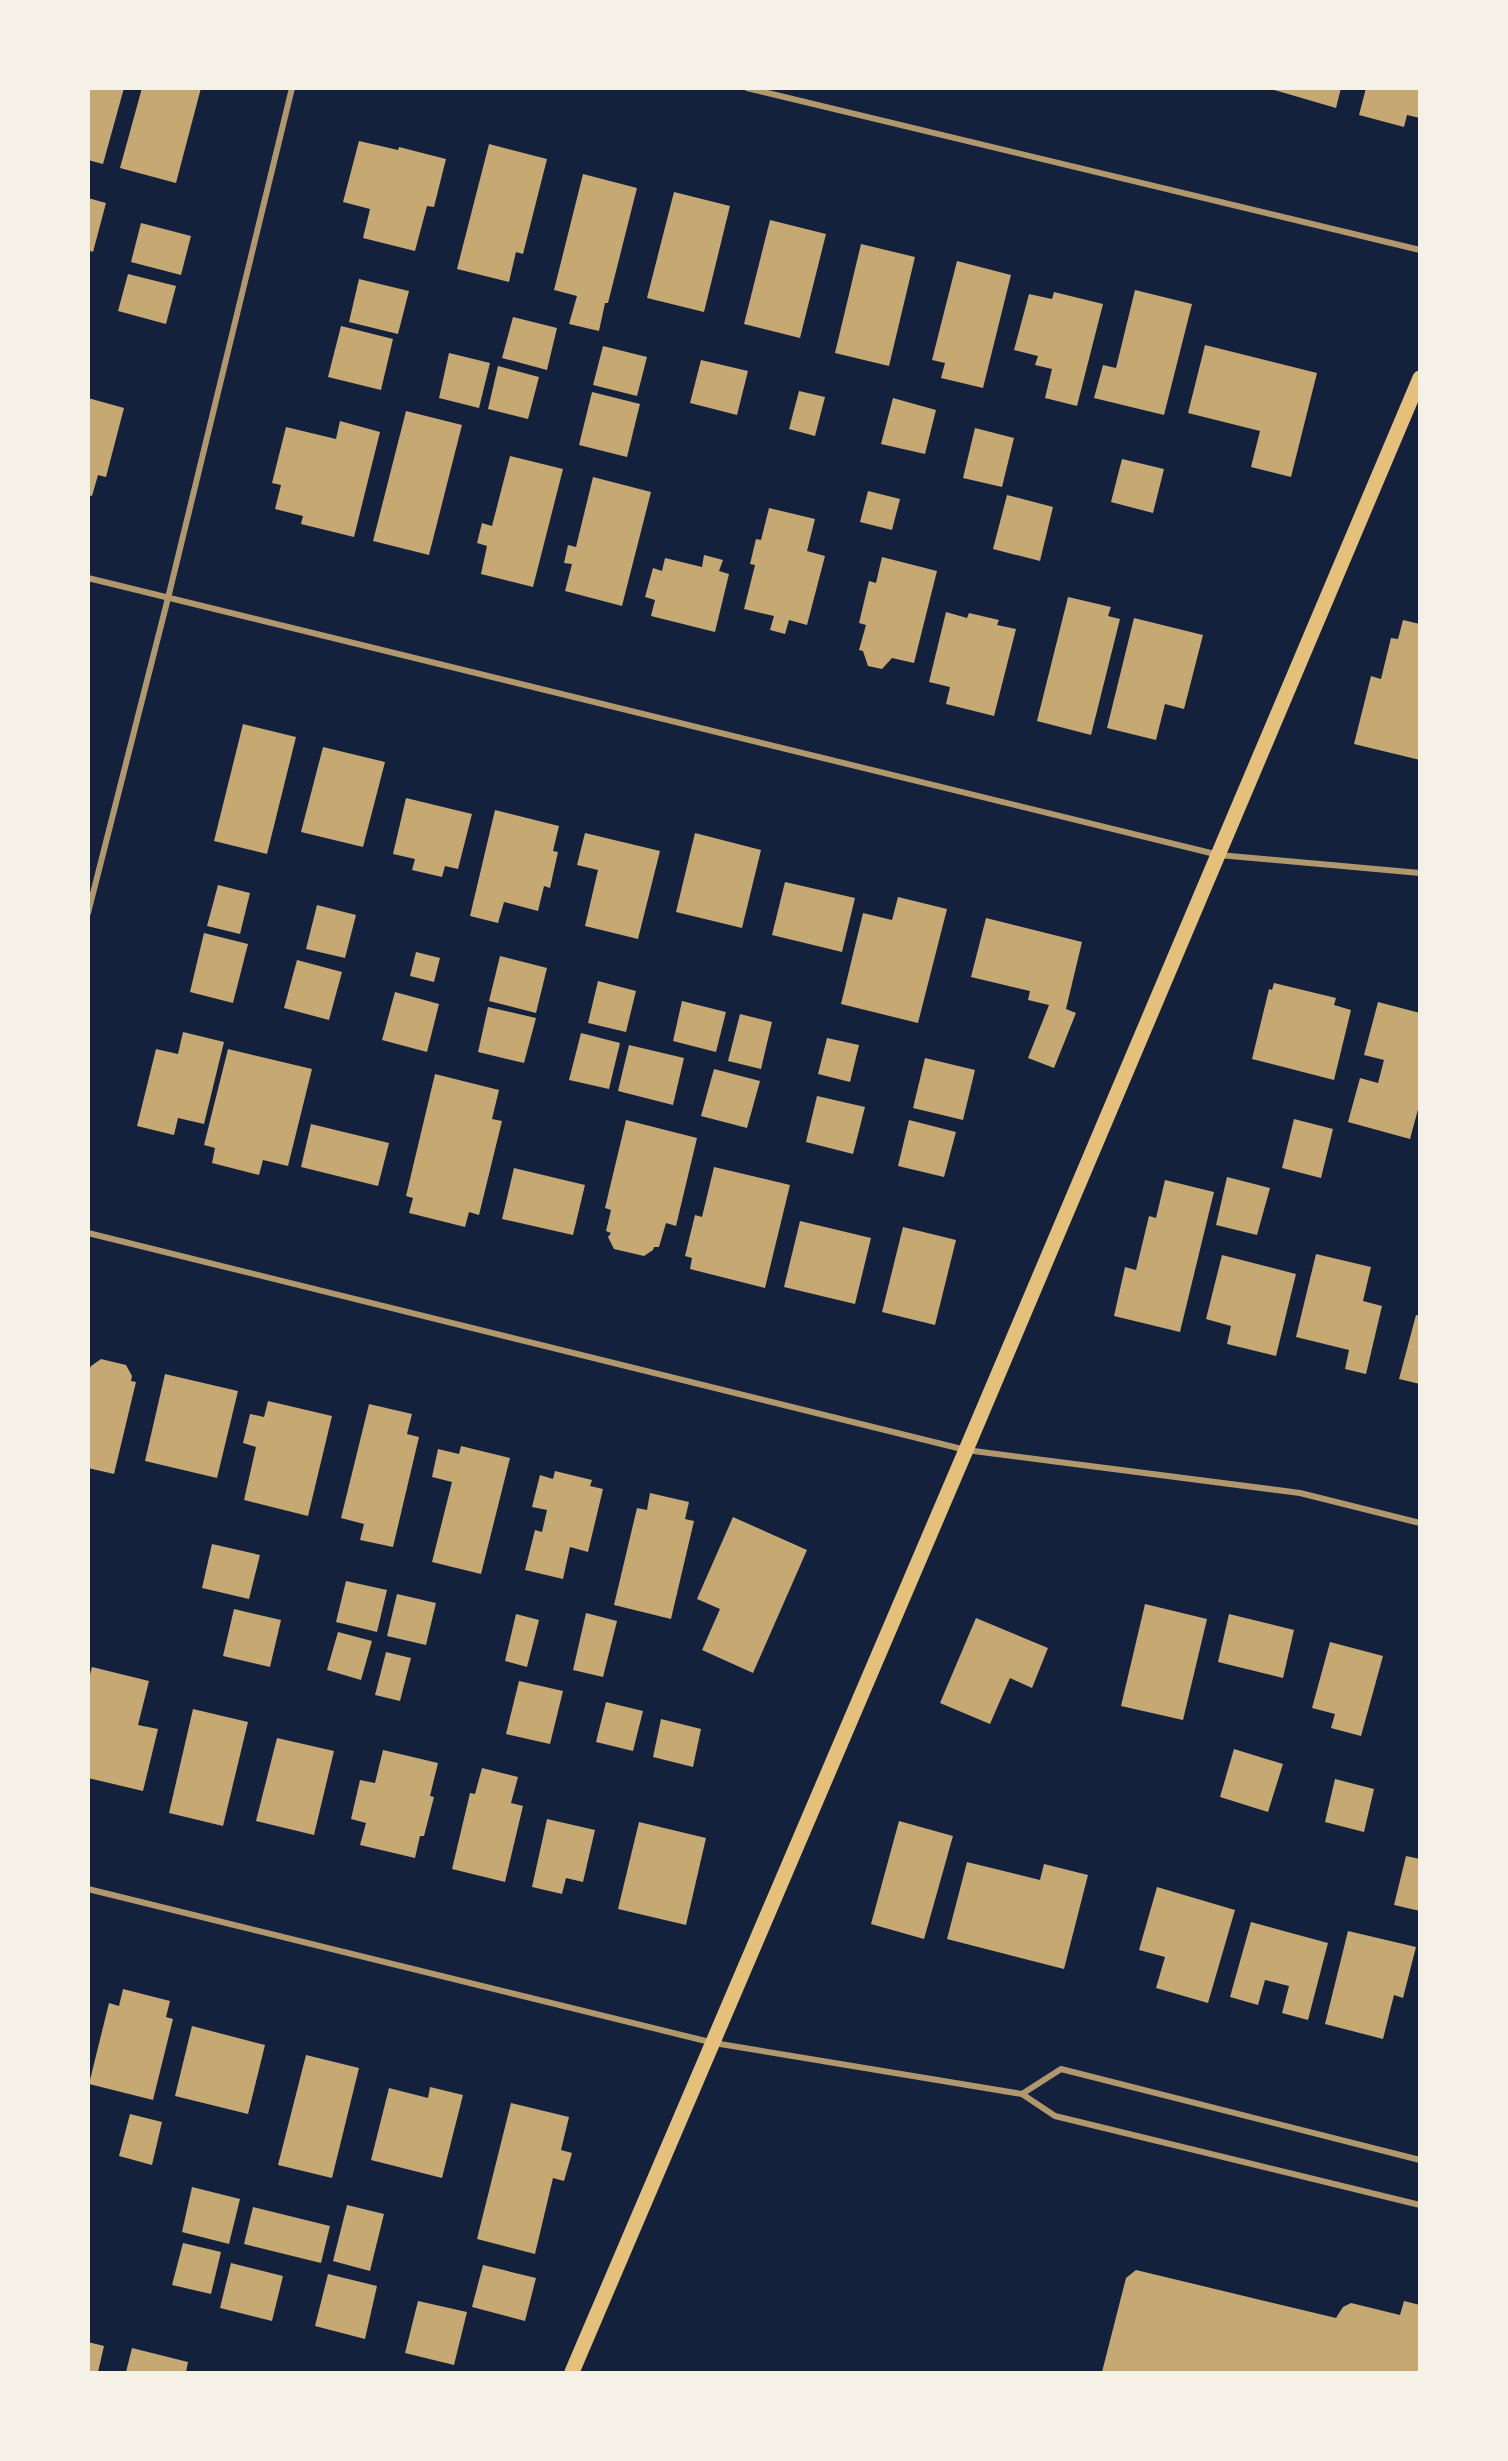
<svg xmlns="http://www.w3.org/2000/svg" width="1508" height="2461" font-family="'Nunito Sans',sans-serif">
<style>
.building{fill:#c6a872}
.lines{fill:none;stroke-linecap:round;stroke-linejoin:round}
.minor{stroke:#b1986c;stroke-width:6}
.primary{stroke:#e5c07b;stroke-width:15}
</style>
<rect width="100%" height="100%" fill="#14213d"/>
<g class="building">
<path d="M88,88H124L103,164L88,160Z"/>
<path d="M142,88H201L176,183L120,168Z"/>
<path d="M1267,88H1341L1336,108Z"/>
<path d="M1366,88H1420V118L1407,115L1404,127L1359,115Z"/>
<path d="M359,141L398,150L399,147L446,159L434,207L427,206L415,251L363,238L370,209L343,202Z"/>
<path d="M489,144L547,159L523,254L516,252L509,282L457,269Z"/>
<path d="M583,174L637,188L608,303H605L599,331L569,324L577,296L554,290Z"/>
<path d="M674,192L730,206L704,312L647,298Z"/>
<path d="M88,198L106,203L93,252L88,250Z"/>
<path d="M770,220L826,234L800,338L744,324Z"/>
<path d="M141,223L191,236L181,275L131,262Z"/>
<path d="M861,244L915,257L889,366L835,353Z"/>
<path d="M957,261L1011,275L983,388L941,378L945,363L932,360Z"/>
<path d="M128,274L176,286L166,324L118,311Z"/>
<path d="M359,279L409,291L398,334L349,322Z"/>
<path d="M1135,290L1192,304L1164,415L1094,398L1103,365L1116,368Z"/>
<path d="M1054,292L1103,304L1077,406L1045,398L1052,369L1035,365L1038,356L1014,350L1029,294L1052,299Z"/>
<path d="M513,317L557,328L547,370L502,358Z"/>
<path d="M341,326L393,339L381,390L328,377Z"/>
<path d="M1205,345L1317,373L1291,477L1251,467L1260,431L1188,413Z"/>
<path d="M603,346L647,357L637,396L593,385Z"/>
<path d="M449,353L490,363L479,408L439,398Z"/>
<path d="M701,360L748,371L737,415L690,403Z"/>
<path d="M498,366L539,377L528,419L488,409Z"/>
<path d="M799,391L825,397L815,436L789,429Z"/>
<path d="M592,392L640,404L627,457L579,445Z"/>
<path d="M88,398L124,408L106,477L98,475L92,496L88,495Z"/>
<path d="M893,398L936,410L925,454L881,444Z"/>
<path d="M406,411L462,425L429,555L373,541Z"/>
<path d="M340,421L380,432L354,537L301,524L303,516L275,509L281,485L272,483L286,427L336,439Z"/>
<path d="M975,428L1014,438L1002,487L963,478Z"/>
<path d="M510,456L563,469L533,587L481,574L487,546L477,543L482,523L492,526Z"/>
<path d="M1122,459L1164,469L1153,513L1111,502Z"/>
<path d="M593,477L651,492L622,606L565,591L572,564L564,563L568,545L576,547Z"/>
<path d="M868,491L900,499L892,530L860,522Z"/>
<path d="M1007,495L1053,507L1040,561L993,549Z"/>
<path d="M769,508L815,519L807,551L825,556L807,625L789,620L785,634L770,630L774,616L744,609L755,565L750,564L756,539L761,540Z"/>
<path d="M704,555L723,560L719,571L729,574L715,632L651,616L655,600L645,597L653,568L662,571L665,558L702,567Z"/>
<path d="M882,557L937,571L914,663L892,658L882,669L868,666L863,651L859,650L866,625L859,623L869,581L876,583Z"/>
<path d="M1068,597L1111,607L1108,616L1120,619L1091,735L1037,721Z"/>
<path d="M946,612L967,618L969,613L999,620L997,625L1016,629L994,716L946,704L950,687L929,682Z"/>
<path d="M1134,618L1203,635L1184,709L1165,704L1156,740L1107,728Z"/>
<path d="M1403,620L1420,624V760L1354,744L1371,676L1381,679L1391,638L1398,639Z"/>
<path d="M243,724L296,737L267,854L214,841Z"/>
<path d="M323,747L385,762L363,847L301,832Z"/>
<path d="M406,798L472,814L458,869L445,866L442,877L412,870L415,859L393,854Z"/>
<path d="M495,810L559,826L553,851L558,852L550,888L544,886L538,911L504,902L498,923L470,916Z"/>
<path d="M585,833L660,851L638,939L585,926L598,870L577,865Z"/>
<path d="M695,833L761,850L742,928L676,912Z"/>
<path d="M785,882L855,898L842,952L772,935Z"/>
<path d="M218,885L250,893L240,934L207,926Z"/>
<path d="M898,897L947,909L918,1023L841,1004L863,913L892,920Z"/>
<path d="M317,905L356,915L345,958L306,949Z"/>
<path d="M986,918L1082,942L1066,1009L1076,1013L1054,1068L1028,1058L1049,1005L1028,1000L1030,991L971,977Z"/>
<path d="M204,933L248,944L233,1003L190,992Z"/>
<path d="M416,952L440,958L434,982L410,976Z"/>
<path d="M500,956L547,968L536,1013L489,1001Z"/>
<path d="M297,960L342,972L329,1020L284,1008Z"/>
<path d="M598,981L636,991L626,1032L588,1023Z"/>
<path d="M1274,983L1336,998L1334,1005L1351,1010L1334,1080L1252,1059L1269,989L1272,990Z"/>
<path d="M395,992L439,1004L427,1052L382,1040Z"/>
<path d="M682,1001L726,1012L716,1052L673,1041Z"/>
<path d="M1378,1002L1420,1013V1102L1410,1139L1348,1122L1360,1078L1378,1083L1384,1060L1364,1055Z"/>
<path d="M488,1007L536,1018L524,1063L478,1052Z"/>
<path d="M740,1014L772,1022L761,1069L728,1061Z"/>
<path d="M183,1032L224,1042L204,1124L178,1118L174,1135L137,1126L156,1049L178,1054Z"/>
<path d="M581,1033L620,1043L609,1089L569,1080Z"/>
<path d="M827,1038L859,1045L850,1082L818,1074Z"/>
<path d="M629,1045L684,1058L673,1105L618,1091Z"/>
<path d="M228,1049L312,1069L288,1166L263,1160L259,1175L212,1163L215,1148L204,1145Z"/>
<path d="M925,1058L975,1070L963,1120L913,1108Z"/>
<path d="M714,1069L760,1081L747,1128L701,1116Z"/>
<path d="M435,1074L499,1090L492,1119L502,1121L479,1215L469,1212L465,1227L409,1213L413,1198L406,1196Z"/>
<path d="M817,1096L865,1107L853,1154L806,1142Z"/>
<path d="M1294,1119L1333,1129L1321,1178L1282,1168Z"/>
<path d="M626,1120L697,1138L676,1226L666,1223L659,1247H654L653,1250L644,1256L614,1249L608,1237L611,1233L606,1231L611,1210L605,1208Z"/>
<path d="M909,1120L956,1132L944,1177L898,1166Z"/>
<path d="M311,1124L389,1143L378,1186L301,1167Z"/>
<path d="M714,1167L790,1185L765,1288L690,1269L692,1258L685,1256L695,1215L702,1217Z"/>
<path d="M514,1168L585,1185L573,1235L502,1219Z"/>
<path d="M1227,1177L1270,1188L1257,1235L1216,1225Z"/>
<path d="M1165,1180L1214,1192L1180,1332L1114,1316L1125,1267L1136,1270L1149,1216L1156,1218Z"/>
<path d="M800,1221L871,1238L855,1304L784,1287Z"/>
<path d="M903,1227L956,1240L935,1325L882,1312Z"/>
<path d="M1316,1254L1371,1267L1363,1301L1382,1306L1366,1374L1345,1369L1349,1350L1296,1337Z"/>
<path d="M1222,1255L1296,1274L1276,1356L1227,1344L1231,1326L1206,1319Z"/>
<path d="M1416,1315L1420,1316V1384L1399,1379Z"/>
<path d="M101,1359L126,1365L132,1376L131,1381L136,1382L114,1474L88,1468V1372L91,1366Z"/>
<path d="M165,1374L238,1391L217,1478L145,1461Z"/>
<path d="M268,1401L332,1416L308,1516L244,1500L256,1447L243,1443L250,1414L264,1417Z"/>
<path d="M369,1404L412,1414L407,1434L419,1437L393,1547L360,1540L364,1524L341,1518Z"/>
<path d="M461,1446L510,1458L481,1574L432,1562L452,1482L432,1477L438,1449L459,1454Z"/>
<path d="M555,1471L592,1480L590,1486L603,1489L588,1552L570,1547L563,1579L525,1570L535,1530L542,1532L547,1510L532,1507L540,1475L553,1479Z"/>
<path d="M650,1493L689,1502L685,1519L694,1521L671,1619L614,1605L637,1508L647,1510Z"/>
<path d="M733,1517L807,1550L753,1673L702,1650L720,1609L697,1599Z"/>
<path d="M212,1544L260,1555L249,1599L202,1588Z"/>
<path d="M346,1581L387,1590L377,1632L336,1622Z"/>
<path d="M397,1594L436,1603L426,1645L387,1636Z"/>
<path d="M1145,1604L1207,1619L1183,1720L1121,1706Z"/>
<path d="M234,1609L281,1620L270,1667L223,1656Z"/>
<path d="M586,1613L617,1621L603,1677L573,1670Z"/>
<path d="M516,1614L539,1620L527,1667L505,1661Z"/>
<path d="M1229,1614L1294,1630L1283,1678L1218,1662Z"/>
<path d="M976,1618L1048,1648L1032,1688L1010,1678L990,1724L940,1703Z"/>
<path d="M338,1632L372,1641L361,1680L327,1670Z"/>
<path d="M1330,1642L1383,1656L1361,1736L1331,1728L1335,1714L1312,1708Z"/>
<path d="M386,1652L411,1658L400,1701L375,1695Z"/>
<path d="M92,1667L149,1681L138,1725L158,1729L143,1791L88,1778V1682Z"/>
<path d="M519,1681L563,1691L550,1744L506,1734Z"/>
<path d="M606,1702L643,1711L633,1751L596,1742Z"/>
<path d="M193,1709L248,1722L223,1826L169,1813Z"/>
<path d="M661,1719L701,1729L693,1767L653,1757Z"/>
<path d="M277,1738L334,1751L314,1835L256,1821Z"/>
<path d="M1234,1749L1283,1764L1268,1812L1220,1797Z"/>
<path d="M383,1750L438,1763L430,1796L434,1797L424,1836H420L415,1858L360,1845L366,1823L351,1819L360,1780L375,1783Z"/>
<path d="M482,1768L518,1777L511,1803L523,1806L505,1882L452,1869L470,1793L475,1794Z"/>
<path d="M1335,1779L1374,1789L1364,1832L1325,1822Z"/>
<path d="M547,1819L595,1830L583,1882L566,1878L562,1894L532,1887Z"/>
<path d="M899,1821L953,1836L924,1939L871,1924Z"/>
<path d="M639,1822L706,1838L686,1925L618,1909Z"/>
<path d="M1406,1856L1420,1859V1911L1394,1905Z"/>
<path d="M967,1862L1040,1880L1044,1864L1088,1875L1064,1969L947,1939Z"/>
<path d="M1157,1887L1235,1910L1208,2003L1156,1988L1165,1957L1139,1950Z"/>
<path d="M1251,1922L1328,1943L1308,2020L1282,2013L1289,1986L1265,1980L1258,2005L1230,1997Z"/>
<path d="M1348,1931L1416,1947L1403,1998L1394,1995L1383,2039L1325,2024Z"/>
<path d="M123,1989L170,2001L166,2017L173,2019L153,2100L89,2084L109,2003L119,2006Z"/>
<path d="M192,2026L265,2045L248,2114L175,2096Z"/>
<path d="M306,2055L359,2068L332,2178L278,2165Z"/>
<path d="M430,2087L463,2095L442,2178L371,2160L389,2088L428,2098Z"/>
<path d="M511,2103L569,2117L561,2150L572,2153L564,2181L553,2178L535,2254L477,2239Z"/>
<path d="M130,2114L162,2122L152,2165L119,2156Z"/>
<path d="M192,2187L240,2199L229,2244L182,2232Z"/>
<path d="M347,2205L384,2214L370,2271L333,2261Z"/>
<path d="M253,2207L330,2226L321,2263L244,2244Z"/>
<path d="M183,2243L221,2252L211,2294L172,2285Z"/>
<path d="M231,2263L283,2276L272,2321L220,2308Z"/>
<path d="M483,2265L536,2278L525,2321L472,2307Z"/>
<path d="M1136,2270L1336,2318L1343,2307L1351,2303L1400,2315L1404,2301L1420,2305V2372H1102L1126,2278Z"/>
<path d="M328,2274L377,2286L365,2339L315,2326Z"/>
<path d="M418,2301L467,2312L454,2365L405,2353Z"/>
<path d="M88,2342L104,2346L98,2372H88Z"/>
<path d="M132,2348L188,2362L186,2372H126Z"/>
</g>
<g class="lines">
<g class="minor">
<path d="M747,88L1420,250"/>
<path d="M88,578L1219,855L1420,873"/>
<path d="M88,913L168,598L292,88"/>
<path d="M88,1233L966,1450L1300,1493L1420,1523"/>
<path d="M88,1889L714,2043L1022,2094L1055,2116L1420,2205"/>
<path d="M1022,2094L1061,2069L1420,2160"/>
</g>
<path class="primary" d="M572,2372L966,1450L1420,378"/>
</g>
<rect width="1508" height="2461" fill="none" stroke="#f6f1e7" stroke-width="180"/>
</svg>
